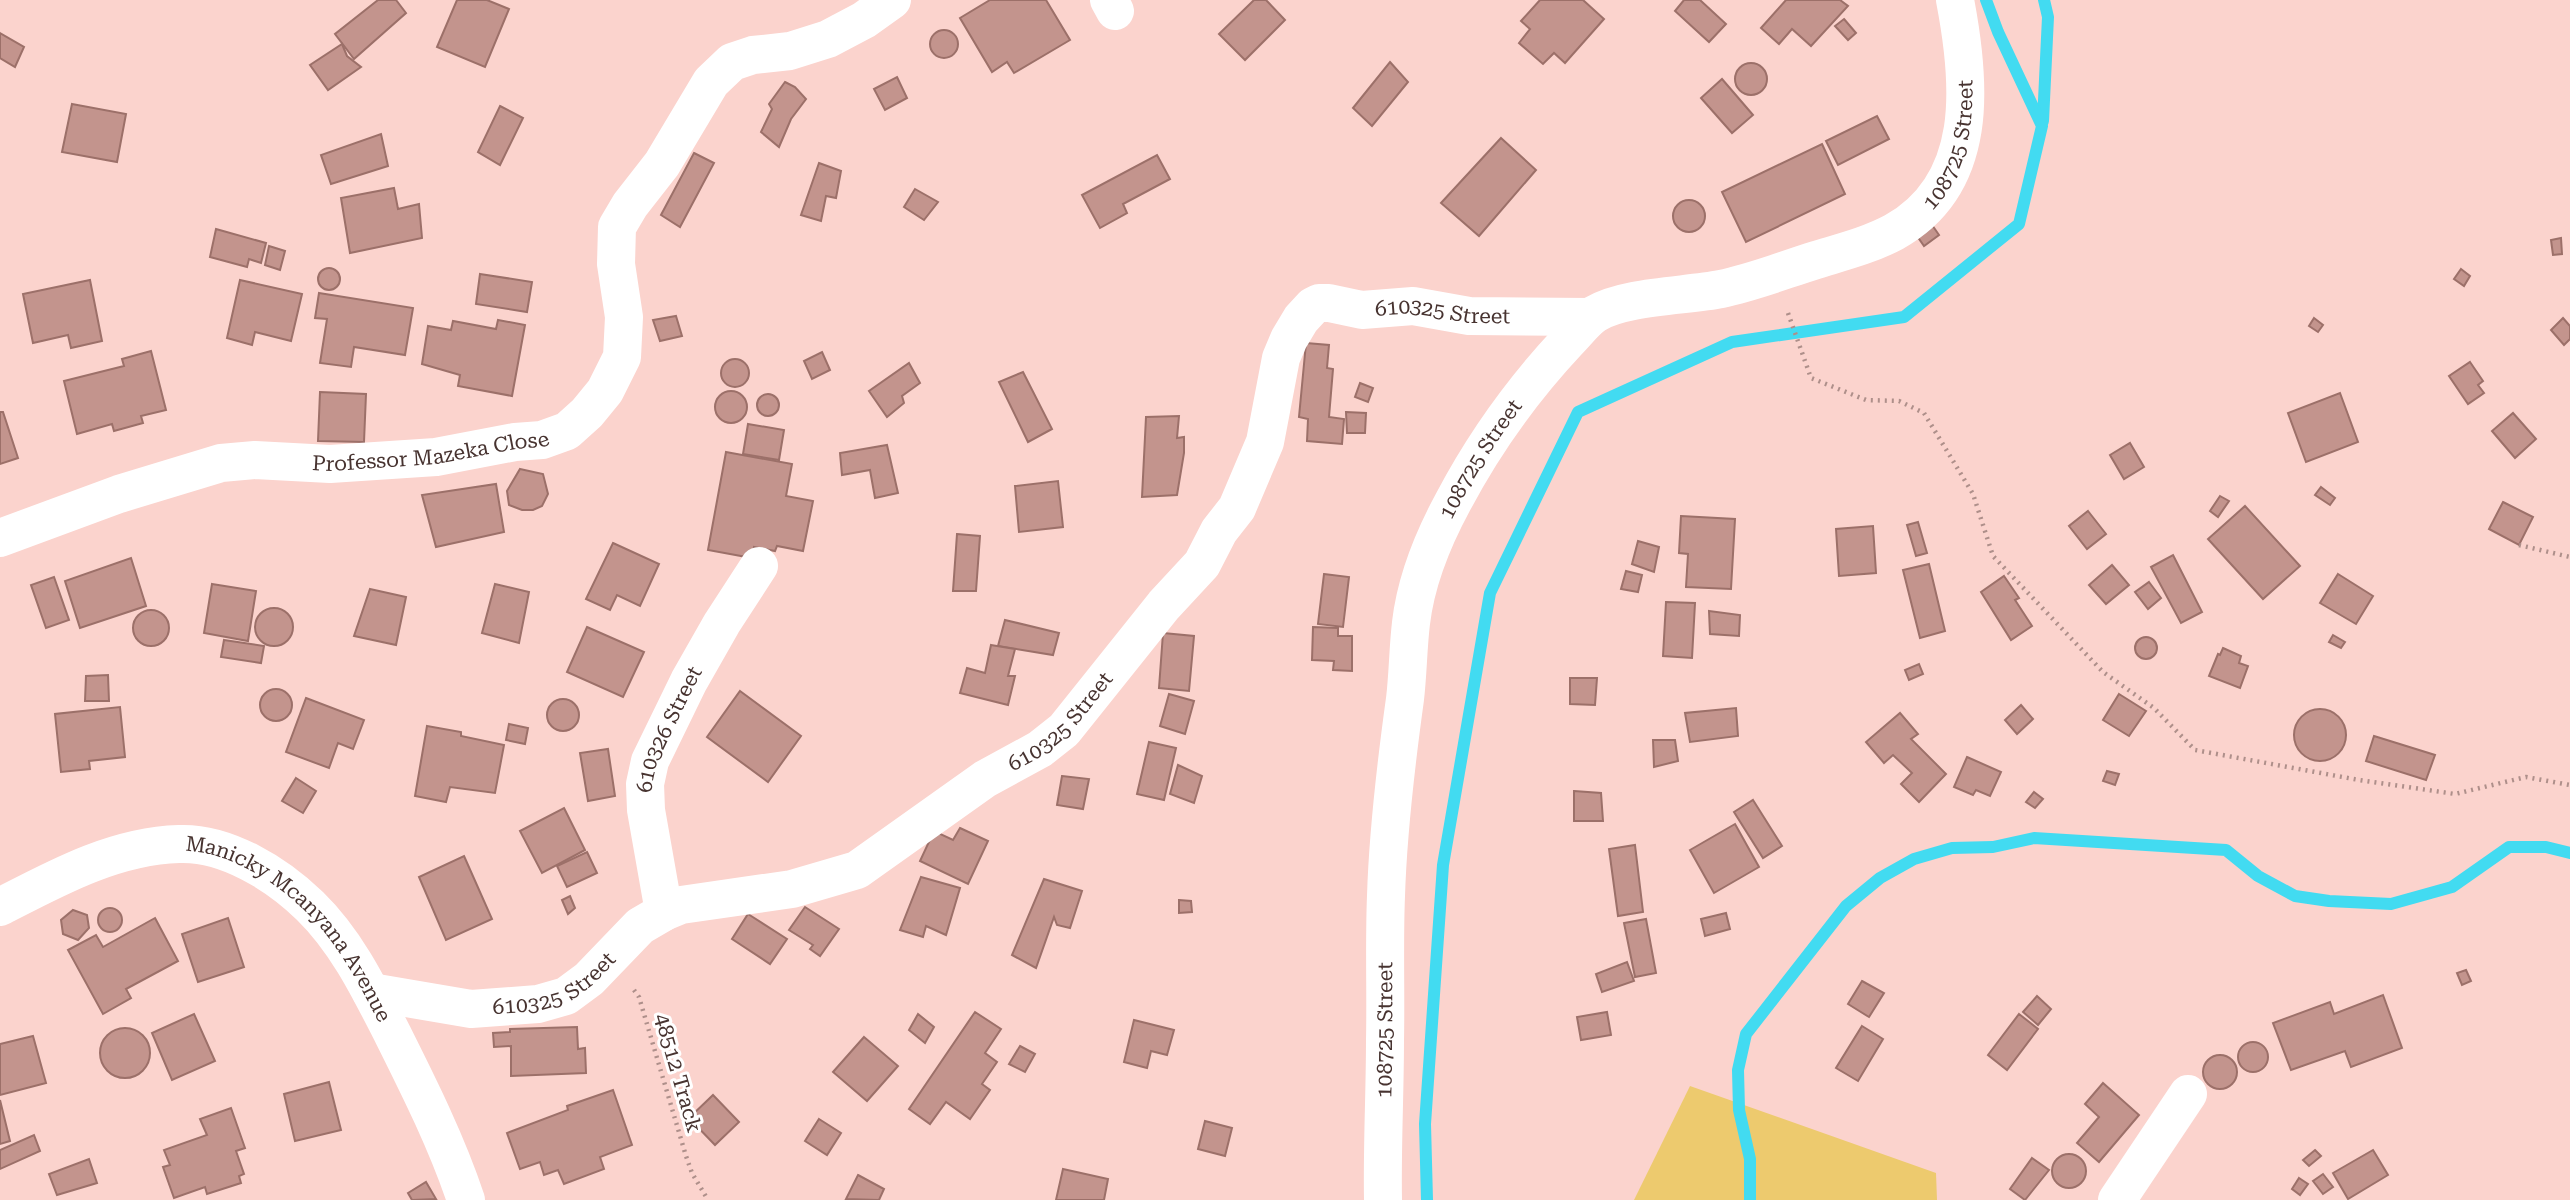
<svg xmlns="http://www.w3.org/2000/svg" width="2570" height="1200" font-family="'Roboto Serif',serif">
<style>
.green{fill:#edca6e}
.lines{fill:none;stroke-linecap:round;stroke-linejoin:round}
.stream{stroke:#42dbf1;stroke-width:12}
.building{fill:#c3948d;stroke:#9c7069;stroke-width:2}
.path{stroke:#ae8f8a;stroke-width:4.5;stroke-dasharray:2 5;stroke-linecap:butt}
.minor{stroke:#fff;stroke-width:38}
.labels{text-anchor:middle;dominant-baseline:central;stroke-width:6;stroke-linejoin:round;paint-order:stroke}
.street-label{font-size:21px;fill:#473330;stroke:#fff}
</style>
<rect width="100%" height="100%" fill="#fbd3cd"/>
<path class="green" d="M1690,1086L1936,1173L1937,1200H1634Z"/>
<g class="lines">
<g class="stream">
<path d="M2043,121L2048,17L2044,0"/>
<path d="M1427,1200L1425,1124L1443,865L1490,593L1578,412L1732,342L1904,317L2019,224L2042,126L1998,32L1986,0"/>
<path d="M1750,1200V1159L1739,1110L1738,1070L1746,1034L1846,906L1880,878L1914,859L1952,848L1993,847L2034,838L2226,850L2258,876L2295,896L2329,901L2391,904L2452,887L2509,847H2546L2570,853"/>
</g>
</g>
<g class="building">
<path d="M378,0H396L406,13L354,59L335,34Z"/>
<path d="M457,0H487L509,9L485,67L437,47Z"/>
<path d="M990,0H1046L1070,40L1014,73L1007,62L992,72L960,18Z"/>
<path d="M1254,0H1266L1285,20L1245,60L1219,34Z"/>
<path d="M1540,0H1583L1604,19L1565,63L1554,53L1543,64L1519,43L1530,29L1521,21Z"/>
<path d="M1684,0H1700L1726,24L1709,42L1675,11Z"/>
<path d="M1786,0H1840L1848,6L1811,46L1792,29L1779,44L1761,28Z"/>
<path d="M1844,19L1856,33L1848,40L1835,26Z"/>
<circle cx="944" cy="44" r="14"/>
<path d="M0,33L24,47L15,67L0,58Z"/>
<path d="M342,44L347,56L361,67L328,90L310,65Z"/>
<path d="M1390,62L1408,82L1372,126L1353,108Z"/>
<circle cx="1751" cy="79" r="16"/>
<path d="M897,77L907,98L885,110L874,89Z"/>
<path d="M1722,79L1753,115L1732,133L1701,98Z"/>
<path d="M785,82L795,87L806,99L791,119L779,147L761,132L772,109L769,104Z"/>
<path d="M72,104L126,114L117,162L62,152Z"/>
<path d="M500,106L523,118L500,165L478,152Z"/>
<path d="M1877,116L1889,139L1838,165L1826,141Z"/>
<path d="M381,134L388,166L331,184L321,155Z"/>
<path d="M1501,138L1536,170L1479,236L1441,203Z"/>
<path d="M1822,144L1845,194L1746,242L1722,192Z"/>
<path d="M694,153L714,163L680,227L661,215Z"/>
<path d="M1157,155L1170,179L1123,204L1127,213L1100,228L1082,195Z"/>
<path d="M819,163L841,171L836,198L826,196L821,221L801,215Z"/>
<path d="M394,188L398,209L419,204L422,238L350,253L341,198Z"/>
<path d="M915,189L938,202L924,220L904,207Z"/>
<circle cx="1689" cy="216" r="16"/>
<path d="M1930,222L1939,235L1924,246L1915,233Z"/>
<path d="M216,229L266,243L261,263L249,259L247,267L210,257Z"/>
<path d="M2561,238L2562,254L2553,255L2551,240Z"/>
<path d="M269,246L285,251L280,270L265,265Z"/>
<circle cx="329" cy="279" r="11"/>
<path d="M2461,269L2470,276L2464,286L2454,279Z"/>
<path d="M480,274L532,282L527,312L476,304Z"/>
<path d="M90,280L102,341L71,348L68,335L33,343L23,294Z"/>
<path d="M240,280L302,294L291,341L255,332L252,345L227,338Z"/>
<path d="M319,293L413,308L405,355L354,347L351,367L320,363L327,319L315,318Z"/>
<path d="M676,316L682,336L660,341L653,320Z"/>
<path d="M2314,318L2323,325L2318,332L2309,326Z"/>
<path d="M2563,318L2570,326V339L2564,345L2551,330Z"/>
<path d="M498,320L525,325L512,396L458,386L460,375L422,364L428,326L451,330L453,321L496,329Z"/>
<path d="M1306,343L1329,345L1327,368L1333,369L1329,417L1344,419L1342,444L1307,441L1308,419L1299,417Z"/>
<path d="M151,351L166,410L141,416L143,423L114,431L112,424L77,434L64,381L124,366L122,359Z"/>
<path d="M822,352L830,370L812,379L804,361Z"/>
<circle cx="735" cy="373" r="14"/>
<path d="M2470,362L2483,381L2478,385L2484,393L2468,404L2449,376Z"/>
<path d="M909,363L920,383L902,396L904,403L887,417L869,391Z"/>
<path d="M1023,372L1052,429L1028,442L999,382Z"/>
<path d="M1360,383L1373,388L1368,402L1355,397Z"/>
<circle cx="731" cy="407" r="16"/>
<path d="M320,392L366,394L364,442L318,441Z"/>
<path d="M2340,393L2358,442L2306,462L2288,413Z"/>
<circle cx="768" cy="405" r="11"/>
<path d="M0,412H3L18,458L0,464Z"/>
<path d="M1346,412L1366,413L1365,433H1347Z"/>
<path d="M2513,413L2536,439L2515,458L2492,431Z"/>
<path d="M1179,416L1177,438L1184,437V453L1177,495L1142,497L1146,417Z"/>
<path d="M748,424L784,430L779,460L743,454Z"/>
<path d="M2130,443L2144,467L2124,479L2110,455Z"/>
<path d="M887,445L898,493L875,498L870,470L842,475L840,453Z"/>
<path d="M726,452L792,464L786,496L813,501L803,551L777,546L775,551L754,547L752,558L708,550Z"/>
<path d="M520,469L543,474L548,494L542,506L533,510H522L509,505L507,491Z"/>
<path d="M1058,481L1063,527L1019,532L1015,486Z"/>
<path d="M496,484L504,532L436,547L422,495Z"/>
<path d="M2321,487L2335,498L2330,505L2315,495Z"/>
<path d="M2220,496L2229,501L2218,517L2210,511Z"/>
<path d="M2503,502L2533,517L2519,545L2489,529Z"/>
<path d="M2245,506L2300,566L2263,599L2208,539Z"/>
<path d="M2088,511L2106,534L2087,549L2069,526Z"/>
<path d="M1681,516L1735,519L1731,589L1686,587L1688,554L1679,553Z"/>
<path d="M1918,522L1927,553L1916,556L1907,525Z"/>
<path d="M1873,526L1876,573L1839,576L1836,529Z"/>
<path d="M957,534L980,536L976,591H953Z"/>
<path d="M1638,541L1659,547L1654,572L1632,564Z"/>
<path d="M613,543L659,564L640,606L617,595L610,610L586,599Z"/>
<path d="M2173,555L2202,612L2181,623L2151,567Z"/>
<path d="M131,558L146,606L80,628L65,581Z"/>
<path d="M1929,564L1945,631L1920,638L1903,570Z"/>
<path d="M2112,565L2129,585L2106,604L2089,585Z"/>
<path d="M1626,571L1642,575L1638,592L1621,589Z"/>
<path d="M1324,574L1349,577L1343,627L1318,624Z"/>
<path d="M2338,574L2373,596L2356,624L2320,603Z"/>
<path d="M2004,576L2019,598L2015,600L2032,626L2011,640L1981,592Z"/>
<path d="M54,577L69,620L46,628L31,585Z"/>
<path d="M2149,582L2161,598L2148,609L2135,592Z"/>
<path d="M212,584L256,591L248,641L204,633Z"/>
<path d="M495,584L529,592L519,643L482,633Z"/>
<path d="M370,589L406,597L396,645L354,636Z"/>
<path d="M1666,602L1695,603L1692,658L1663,656Z"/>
<circle cx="274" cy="627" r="19"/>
<circle cx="151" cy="628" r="18"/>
<path d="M1709,611L1740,615L1739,636L1710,634Z"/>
<path d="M1005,620L1059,633L1053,655L998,646Z"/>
<path d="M587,627L644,652L623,697L567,672Z"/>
<path d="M1313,627L1338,628V636H1352V671L1333,670L1334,661L1312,660Z"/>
<path d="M1163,633L1194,636L1189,691L1159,688Z"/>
<path d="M2333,635L2345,642L2341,648L2329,642Z"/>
<circle cx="2146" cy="648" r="11"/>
<path d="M224,640L264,646L261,663L221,657Z"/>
<path d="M991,645L1015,649L1008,676H1015L1008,705L960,693L967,668L985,673Z"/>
<path d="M2223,648L2241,656L2239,663L2248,666L2240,688L2209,676L2218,654L2220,655Z"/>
<path d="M1919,664L1923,674L1909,680L1905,670Z"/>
<path d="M108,675L109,701H85L86,676Z"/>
<path d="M1570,678H1597L1595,705L1570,704Z"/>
<circle cx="276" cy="705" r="16"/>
<path d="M740,691L801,736L768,782L707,737Z"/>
<path d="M1169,694L1194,701L1185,734L1160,726Z"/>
<path d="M2119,694L2146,711L2129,736L2103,720Z"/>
<path d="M306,698L364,720L353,749L338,743L329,768L286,752Z"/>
<circle cx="563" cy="715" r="16"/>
<path d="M2021,705L2033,719L2017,734L2005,720Z"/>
<path d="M120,707L125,757L89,761L90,769L61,772L55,714Z"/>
<path d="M1736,708L1738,736L1690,742L1685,713Z"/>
<circle cx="2320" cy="735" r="26"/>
<path d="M1900,713L1918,734L1911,739L1946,774L1919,802L1901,784L1912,773L1893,755L1884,763L1866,742Z"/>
<path d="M509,724L528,728L525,744L506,740Z"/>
<path d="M427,726L461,732V736L504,745L495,793L450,787L446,802L415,796Z"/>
<path d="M2374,736L2435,755L2426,780L2366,761Z"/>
<path d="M1653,740H1675L1678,761L1654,767Z"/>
<path d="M1149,742L1176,748L1164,800L1137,794Z"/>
<path d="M608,749L615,796L588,801L580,753Z"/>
<path d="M1967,757L2001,772L1990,796L1976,790L1973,795L1954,787Z"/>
<path d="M1178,765L1202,776L1194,803L1170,794Z"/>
<path d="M2107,771L2119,774L2115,785L2103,781Z"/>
<path d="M1062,776L1089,779L1083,809L1057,805Z"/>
<path d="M296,778L316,791L303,813L282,801Z"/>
<path d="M1574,791L1601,793L1603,821H1574Z"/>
<path d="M2034,792L2043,799L2035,808L2026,802Z"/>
<path d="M1753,800L1782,846L1763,858L1734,812Z"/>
<path d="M564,808L585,850L542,873L520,831Z"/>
<path d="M1735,824L1759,867L1714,893L1690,850Z"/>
<path d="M960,828L988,841L968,884L920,861L934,831L953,840Z"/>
<path d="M1635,845L1643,912L1618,916L1609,849Z"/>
<path d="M587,852L597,873L567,887L557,866Z"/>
<path d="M464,856L492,919L446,940L419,877Z"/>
<path d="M921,877L960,888L946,935L926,926L923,937L900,930Z"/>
<path d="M1044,879L1082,891L1070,928L1057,925L1054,917L1036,968L1012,955Z"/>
<path d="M570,896L575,908L568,914L562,900Z"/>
<path d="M1179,900L1191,901L1192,912L1179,913Z"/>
<path d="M805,907L839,929L820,956L810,949L813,945L789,930Z"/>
<circle cx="110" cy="920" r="12"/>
<path d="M73,910L87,915L89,928L78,940L63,934L61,920Z"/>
<path d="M1726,913L1730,929L1705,936L1701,919Z"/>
<path d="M748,914L787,939L770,964L732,939Z"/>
<path d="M155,918L178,961L126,989L131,998L103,1014L68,950L96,935L103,947Z"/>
<path d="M228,918L244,967L198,982L182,934Z"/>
<path d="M1646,919L1656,973L1635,977L1624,923Z"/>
<path d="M1627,962L1634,981L1602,992L1596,974Z"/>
<path d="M2466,970L2471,981L2462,985L2457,973Z"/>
<path d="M1862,981L1884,993L1869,1017L1848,1004Z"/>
<path d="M2383,995L2402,1048L2351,1067L2345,1051L2291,1070L2273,1023L2330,1002L2334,1014Z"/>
<path d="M2037,996L2051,1009L2038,1025L2023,1012Z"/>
<path d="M975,1012L1001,1029L985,1053L997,1062L982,1084L990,1090L970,1119L946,1102L930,1124L909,1109Z"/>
<path d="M1607,1012L1611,1035L1581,1040L1577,1017Z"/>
<path d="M194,1014L215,1061L172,1080L152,1033Z"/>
<path d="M918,1014L934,1027L925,1043L909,1030Z"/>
<path d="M2019,1014L2038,1029L2007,1070L1988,1055Z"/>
<path d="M1134,1020L1174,1030L1167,1055L1151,1051L1147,1068L1124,1062Z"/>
<path d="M1862,1026L1883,1039L1858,1081L1836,1068Z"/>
<path d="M577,1027L578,1049L585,1048L586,1073L511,1076V1046L494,1047L493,1033L510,1032V1029Z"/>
<circle cx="125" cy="1053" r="25"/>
<path d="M33,1036L46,1083L0,1095V1044Z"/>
<path d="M864,1037L898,1066L867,1101L833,1072Z"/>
<circle cx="2253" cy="1057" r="15"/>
<path d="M1020,1046L1035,1054L1025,1072L1009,1064Z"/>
<circle cx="2220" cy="1072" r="17"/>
<path d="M329,1082L341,1130L295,1141L284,1094Z"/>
<path d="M2103,1083L2139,1115L2099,1162L2077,1143L2099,1117L2085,1104Z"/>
<path d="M613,1090L632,1145L600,1157L604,1169L564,1184L558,1170L544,1175L540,1162L520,1169L507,1133L568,1110L567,1106Z"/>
<path d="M713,1095L739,1122L715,1145L689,1118Z"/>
<path d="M0,1100L10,1141L0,1144Z"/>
<path d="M231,1108L245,1148L236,1151L244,1174L239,1176L241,1183L207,1194L205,1187L174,1198L163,1167L170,1165L164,1150L207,1135L200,1119Z"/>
<path d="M819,1119L841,1133L827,1155L805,1141Z"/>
<path d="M1205,1121L1232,1128L1225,1156L1198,1149Z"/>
<path d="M34,1135L40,1151L0,1169V1150Z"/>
<path d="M2315,1150L2321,1156L2309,1166L2303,1160Z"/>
<path d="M2373,1150L2388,1175L2348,1199L2333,1173Z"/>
<circle cx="2069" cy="1171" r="17"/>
<path d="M2032,1158L2049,1170L2025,1200L2010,1189Z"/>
<path d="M89,1159L97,1183L57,1195L49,1174Z"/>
<path d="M1063,1169L1108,1179L1104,1200H1056Z"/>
<path d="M2323,1174L2333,1187L2323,1194L2313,1181Z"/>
<path d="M858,1175L884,1189L879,1200L846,1199Z"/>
<path d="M2299,1178L2308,1184L2300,1195L2292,1189Z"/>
<path d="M426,1182L436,1199L412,1200L408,1193Z"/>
</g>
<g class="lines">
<g class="path">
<path d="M1788,313L1811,378L1866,400L1899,401L1924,413L1973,494L1993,556L2103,672L2154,708L2195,750L2359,780L2455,794L2526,777L2570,785"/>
<path d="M2519,545L2570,557"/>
<path d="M634,990L639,997L686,1156L692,1173L708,1200"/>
</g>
<g class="minor">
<path d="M1109,0L1115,11"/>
<path id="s1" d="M0,538L119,494L221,463L255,460L330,464L436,457L515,442L542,440L567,431L587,413L605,391L622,357L624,317L616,264L617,227L630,205L662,164L711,82L732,62L753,55L790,51L828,39L864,20L892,0"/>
<path id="s2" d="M0,907C56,878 114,846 179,844C226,842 277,874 310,906C347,942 370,990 393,1035C420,1089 447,1143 466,1200"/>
<path id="s3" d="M664,912L646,810L645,784L650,761L689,681L722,623L759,566"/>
<path id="s4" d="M371,992L471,1009L538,1004L566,996L589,979L640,926L664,912L681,905L792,889L857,870L985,779L1040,749L1064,730L1164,605L1202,564L1219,531L1237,508L1265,442L1281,358L1289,339L1301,319L1313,306L1319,303H1329L1362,310L1413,306L1469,316L1591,317"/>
<path id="s5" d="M1383,1200C1382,1147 1385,1093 1385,1040C1386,992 1384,944 1386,896C1388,830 1396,764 1405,699C1408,674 1408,648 1411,623C1416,580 1433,539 1453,502C1483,445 1524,388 1568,341C1577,332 1585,321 1595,314C1624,296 1686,296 1721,289C1754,282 1784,270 1816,260C1842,252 1870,245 1894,232C1980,184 1971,83 1955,0"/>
<path d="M2117,1200L2188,1094"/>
</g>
</g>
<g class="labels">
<g class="street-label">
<text stroke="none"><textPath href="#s5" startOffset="1365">108725 Street</textPath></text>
<text stroke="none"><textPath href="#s4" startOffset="1409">610325 Street</textPath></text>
<text stroke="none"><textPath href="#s1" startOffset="444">Professor Mazeka Close</textPath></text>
<text stroke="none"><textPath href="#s5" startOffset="758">108725 Street</textPath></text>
<text stroke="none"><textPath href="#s4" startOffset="779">610325 Street</textPath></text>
<text stroke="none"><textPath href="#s3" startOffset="189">610326 Street</textPath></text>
<text stroke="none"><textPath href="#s2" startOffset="338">Manicky Mcanyana Avenue</textPath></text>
<text stroke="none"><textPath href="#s4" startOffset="191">610325 Street</textPath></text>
<text stroke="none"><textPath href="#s5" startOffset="170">108725 Street</textPath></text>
<text transform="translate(678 1073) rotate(74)">48512 Track</text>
</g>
</g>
</svg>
